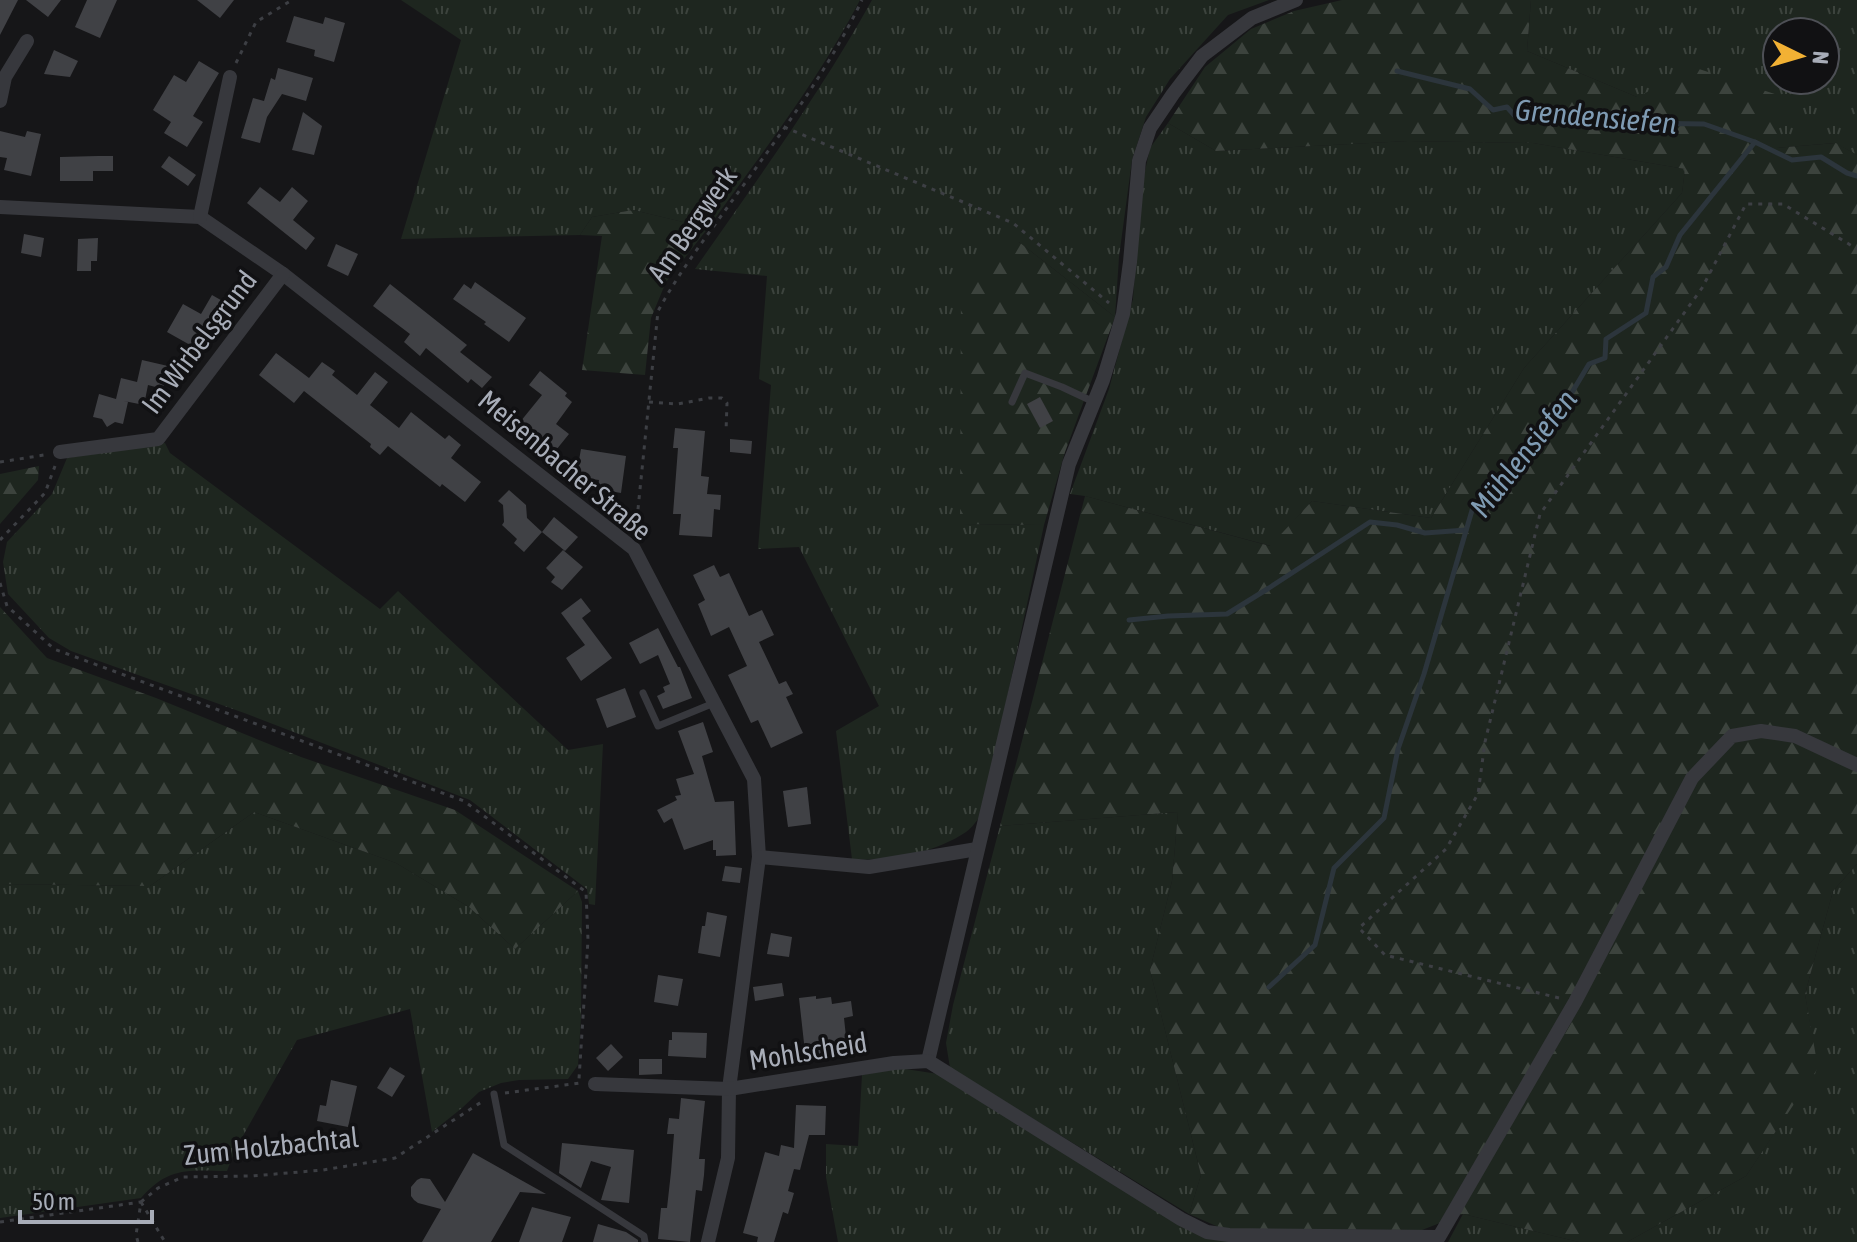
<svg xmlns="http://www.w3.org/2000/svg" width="1857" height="1242" font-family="'Asap Condensed',sans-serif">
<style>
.grass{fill:url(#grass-tufts);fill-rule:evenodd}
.forest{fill:url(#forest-firs)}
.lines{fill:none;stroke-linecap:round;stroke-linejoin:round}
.stream{stroke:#2c353c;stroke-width:5}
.building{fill:#404145}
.path{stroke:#3d3f44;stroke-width:3;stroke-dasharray:4 6;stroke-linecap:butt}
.service{stroke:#37383d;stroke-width:7}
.minor{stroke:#37383d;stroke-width:14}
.labels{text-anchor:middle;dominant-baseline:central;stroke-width:7;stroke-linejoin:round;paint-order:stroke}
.street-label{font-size:28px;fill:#a8adb8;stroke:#111113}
.water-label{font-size:30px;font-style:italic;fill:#7f9bb3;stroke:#111113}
</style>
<defs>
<pattern id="grass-tufts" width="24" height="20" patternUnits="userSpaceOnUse" patternTransform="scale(2)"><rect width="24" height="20" fill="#1e261f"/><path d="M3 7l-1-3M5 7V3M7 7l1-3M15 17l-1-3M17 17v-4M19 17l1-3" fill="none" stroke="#3c433d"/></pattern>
<pattern id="forest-firs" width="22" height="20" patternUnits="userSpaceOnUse" patternTransform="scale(2)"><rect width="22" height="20" fill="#1e261f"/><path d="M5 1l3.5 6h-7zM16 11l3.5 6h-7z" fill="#3c433d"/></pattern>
</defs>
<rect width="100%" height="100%" fill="#161618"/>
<g class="grass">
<path d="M401,0H860C818,81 761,154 708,228L633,210L592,217L580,235L401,239L461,40Z"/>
<path d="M872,0H1269L1228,15L1170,79L1146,117L1132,160L1119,257L1115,317L1019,242L961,524L1044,525L982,814C977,820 972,828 966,832C935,853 888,862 852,859L836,731L879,706L799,547L758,549L771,385L759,379L767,276L695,269C756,181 820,94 872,0Z"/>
<path d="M1531,0H1857V155L1835,143L1776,148L1637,97L1527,51ZM1777,32H1825V80H1777Z"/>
<path d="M1168,123L1216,151L1408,141L1533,143L1685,169L1682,193L1524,368L1431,518L1312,501L1271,546L1085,496L1070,494L1109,389L1133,299L1141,190L1150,148Z"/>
<path d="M165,443L170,453L380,609L398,591L568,750L603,744L595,905L589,904L587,889L470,800L247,714L71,651L49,638L8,594L3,562L7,542L52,494L67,458Z"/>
<path d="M254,812L396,863L469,907L515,949L578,891L582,902L581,1017L578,1065L568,1079L519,1080L501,1083L479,1092L462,1108L432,1132L410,1009L297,1040L235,1150L227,1171C188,1170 168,1167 141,1198L0,1218V884L150,886Z"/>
<path d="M1178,812L1172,881L1150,970L1201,1175L1189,1214L950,1068L946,1043L953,1005L1000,826Z"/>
<path d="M1857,864V1242H1627L1746,1176L1817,1068L1805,994L1833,891Z"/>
<path d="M899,1068L938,1074L1178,1223L1284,1242H838L826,1177V1144L858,1146L862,1075Z"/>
<path d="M1463,1214L1579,1242H1448Z"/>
</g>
<g class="forest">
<path d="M1342,0H1531L1527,51L1637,97L1696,68L1781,96L1776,148L1836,143L1857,155V864L1833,891L1805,994L1818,1068L1746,1176L1627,1242H1579L1463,1214L1422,1230L1223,1229L1189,1214L1201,1175L1150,970L1172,881L1178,812L1000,826L1085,496L1270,546L1312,501L1431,518L1524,368L1682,193L1685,169L1533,143L1408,141L1216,151L1168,123L1205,67L1251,29L1294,11Z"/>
<path d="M633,210L708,228L666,282L651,318L645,375L582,370L602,236L580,235L592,217Z"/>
<path d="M1019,242L1115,317L1065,452L1044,525L960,524L961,279Z"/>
<path d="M39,466L38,480L0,524V474Z"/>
<path d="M0,607L47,658L156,698L301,757L455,810L578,891L515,949L469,907L396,863L254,812L150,886L0,884Z"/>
</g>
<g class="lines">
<g class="stream">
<path d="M1397,71L1470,89L1493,110L1507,107L1514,115L1541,106L1637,123L1704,124L1755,142"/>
<path d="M1129,620L1168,616L1227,614L1269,588L1370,522L1397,525L1425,533L1466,530"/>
<path d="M1269,987L1315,945L1334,868L1384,818L1398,749L1424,674L1473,507L1500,482L1559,414L1589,364L1605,358L1606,339L1646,313L1653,277L1666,267L1680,235L1755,142L1792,160L1821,157L1847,173L1857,176"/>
</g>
</g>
<g class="building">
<path d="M0,0H18L0,35Z"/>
<path d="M26,0H61L48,17Z"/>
<path d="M87,0H117L100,38L75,27Z"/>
<path d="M197,0H234L220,18Z"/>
<path d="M294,16L323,24L325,17L345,23L334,62L314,56L315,50L286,42Z"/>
<path d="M54,50L78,61L70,77L44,74Z"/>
<path d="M199,61L219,73L193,116L203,122L187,147L164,133L171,122L153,110L174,75L186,82Z"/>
<path d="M278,68L313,78L306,101L282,94L267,117L260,143L241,138L253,98L264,101L271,78L275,80Z"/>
<path d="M303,112L322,126L314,155L292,150Z"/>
<path d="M0,131L25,137L27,131L41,134L31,176L4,170L7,158L0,157Z"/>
<path d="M98,156H113V171H93V181H60V157Z"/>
<path d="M169,156L196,175L188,186L161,167Z"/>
<path d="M260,187L280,202L292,187L308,201L293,220L315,238L306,250L247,203Z"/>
<path d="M24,234L44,238L41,257L21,253Z"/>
<path d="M98,238L97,261H91V271H77L78,239Z"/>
<path d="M336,244L358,254L348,276L327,266Z"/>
<path d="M475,282L526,318L509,342L484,324L486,322L453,299L464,284L471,289Z"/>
<path d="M390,284L467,345L460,352L492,377L482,388L471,379L468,383L426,348L420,356L404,342L410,334L373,306Z"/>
<path d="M212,295L226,303L199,350L167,332L183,304L201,314Z"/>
<path d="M276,353L309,378L322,362L335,371L332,375L357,395L375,372L388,382L370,405L399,428L411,412L445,439L449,435L461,445L451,458L481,482L465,502L442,484L440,487L388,446L380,455L370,447L371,444L304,391L294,403L259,375Z"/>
<path d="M142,360L168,366L163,389L148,385L144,405L124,401L128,402L123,424L115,422L107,427L102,419L93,417L99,394L116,399L121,378L137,382Z"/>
<path d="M540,371L567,393L565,396L572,402L556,424L569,434L548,460L525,441L528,437L516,427L542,395L529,385Z"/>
<path d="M1040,397L1053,421L1040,428L1027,404Z"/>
<path d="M675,428L705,431L701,476L709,477L707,494L721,495L720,510L714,509L712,537L679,535L681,514H673L678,448H673Z"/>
<path d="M730,439L752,441L751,454L730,452Z"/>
<path d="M581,449L626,456L621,493L598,489L599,480L576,477Z"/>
<path d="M509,490L526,505L527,518L542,532L524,552L514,543L517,539L502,525L504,522L503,505L498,501Z"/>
<path d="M554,517L578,537L565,551L542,532Z"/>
<path d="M563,550L583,567L562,590L551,582L555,577L546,568Z"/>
<path d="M714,565L720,577L729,573L749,616L762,610L774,635L759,642L779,684L786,681L793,694L786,697L803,733L771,748L758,720L751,723L728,675L747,666L729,627L711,636L698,604L705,600L693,575Z"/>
<path d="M581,598L591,611L582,618L612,658L581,681L566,658L585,645L561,613Z"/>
<path d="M658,628L678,667H680L692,698L663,709L657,696L665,692L663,687L670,684L658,655L640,664L629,643Z"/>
<path d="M625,688L636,717L607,728L596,699Z"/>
<path d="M703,722L713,752L702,756L715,802L734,801L736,855L716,856V850H713V840L684,850L672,818L664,823L657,810L677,800L675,796L681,795L676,779L694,774L678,731Z"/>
<path d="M807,787L811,824L788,827L783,791Z"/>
<path d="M725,866L742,868L740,883L722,881Z"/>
<path d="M707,912L727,916L720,957L698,953L702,926H705Z"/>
<path d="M771,933L792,937L789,957L767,954Z"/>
<path d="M658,975L683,979L678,1006L654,1002Z"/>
<path d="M782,983L784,996L755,1001L753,987Z"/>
<path d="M816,996V999L831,997L832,1004L851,1001L853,1016L844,1018L847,1046L836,1048L837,1057L806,1061L799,998Z"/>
<path d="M672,1032L707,1033L706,1058L668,1056L669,1040H672Z"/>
<path d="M611,1044L623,1057L608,1071L596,1058Z"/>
<path d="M639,1059H662V1074L639,1075Z"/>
<path d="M390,1067L405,1076L392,1097L377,1088Z"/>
<path d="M331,1080L357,1086L348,1127L317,1121L320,1105L326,1106Z"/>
<path d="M681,1098L705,1101L699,1159H705L704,1175L702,1191L696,1190L690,1242L658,1239L661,1208H667L671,1172L674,1134H667L669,1118L679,1119Z"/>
<path d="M796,1105L826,1106L825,1135H809L800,1170L794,1169L792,1176L788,1191L794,1193L788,1214L783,1212L774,1242H757L758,1237L743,1233L765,1152L779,1156L781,1145L794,1148Z"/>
<path d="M562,1143L634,1150L629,1203L601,1200L611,1167L591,1161L581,1188L559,1173Z"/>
<path d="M473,1153L546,1194L520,1192L491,1242H422L441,1209L418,1203L414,1200L411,1196V1187L417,1180L421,1178L430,1179L445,1202Z"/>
<path d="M532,1207L571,1217L562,1242H519Z"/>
<path d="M598,1224L626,1232L638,1240V1242H593Z"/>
</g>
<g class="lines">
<g class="path">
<path d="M236,63L256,22L292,0"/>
<path d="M784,127L1013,223L1109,303"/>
<path d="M649,402L678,404L709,398H722L727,403L726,432"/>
<path d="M0,462L44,455"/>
<path d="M636,529L658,311C676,278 697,249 719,219C769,149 824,79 862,0"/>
<path d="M0,540L45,493L55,466"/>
<path d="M0,583L7,606L54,649L464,801L586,892L588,940L579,1079"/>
<path d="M1559,998L1385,955L1359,928L1446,849L1478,794L1485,742L1540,514L1702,288L1746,204H1783L1857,249"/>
<path d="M505,1093L580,1083"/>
<path d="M141,1202L158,1188L183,1177L252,1176L323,1170L395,1158L483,1101"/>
<path d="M141,1202L165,1242"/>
<path d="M0,1222L141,1202"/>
<path d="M138,1242L136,1235L141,1202"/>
</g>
<g class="service">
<path d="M1012,402L1025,373L1062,387L1094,402"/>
<path d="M643,693L658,726L714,703"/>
<path d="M494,1094L504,1145L644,1236L645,1242"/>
</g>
<g class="minor">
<path d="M0,101L5,77L27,41"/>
<path d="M0,207L200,217L283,274L634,549L754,779L759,857L729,1089L728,1158L708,1242"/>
<path d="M200,217L230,77"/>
<path d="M60,452L158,439L283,274"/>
<path d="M759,857L869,867L977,849"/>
<path d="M928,1061L1069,464L1103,380L1123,314L1130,262L1139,161L1150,128L1173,94L1202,56L1252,18L1296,0"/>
<path d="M595,1084L729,1089L894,1063L928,1061L1181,1219L1207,1232L1229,1235L1439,1237L1575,1002L1692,778L1732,736L1761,731L1795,736L1857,765"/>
</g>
</g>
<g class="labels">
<g class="street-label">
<text transform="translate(692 224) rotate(-55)">Am Bergwerk</text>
<text transform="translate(199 342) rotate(-53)">Im Wirbelsgrund</text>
<text transform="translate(565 465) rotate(40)">Meisenbacher Straße</text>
<text transform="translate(808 1051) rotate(-9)">Mohlscheid</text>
<text transform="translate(271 1146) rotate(-6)">Zum Holzbachtal</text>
</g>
<g class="water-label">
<text transform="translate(1596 116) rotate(5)">Grendensiefen</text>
<text transform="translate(1523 453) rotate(-52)">Mühlensiefen</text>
</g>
</g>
<g transform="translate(1801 56) rotate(95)"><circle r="38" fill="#111113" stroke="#4d4f55" stroke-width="2"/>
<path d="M0-6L14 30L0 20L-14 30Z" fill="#f2b134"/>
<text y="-12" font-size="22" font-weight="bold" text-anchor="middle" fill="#a8adb8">N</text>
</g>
<path d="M20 1210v12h132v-12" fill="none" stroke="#a8adb8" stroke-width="4"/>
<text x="32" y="1210" font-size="24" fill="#a8adb8" stroke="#111113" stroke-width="6" paint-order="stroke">50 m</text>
</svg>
